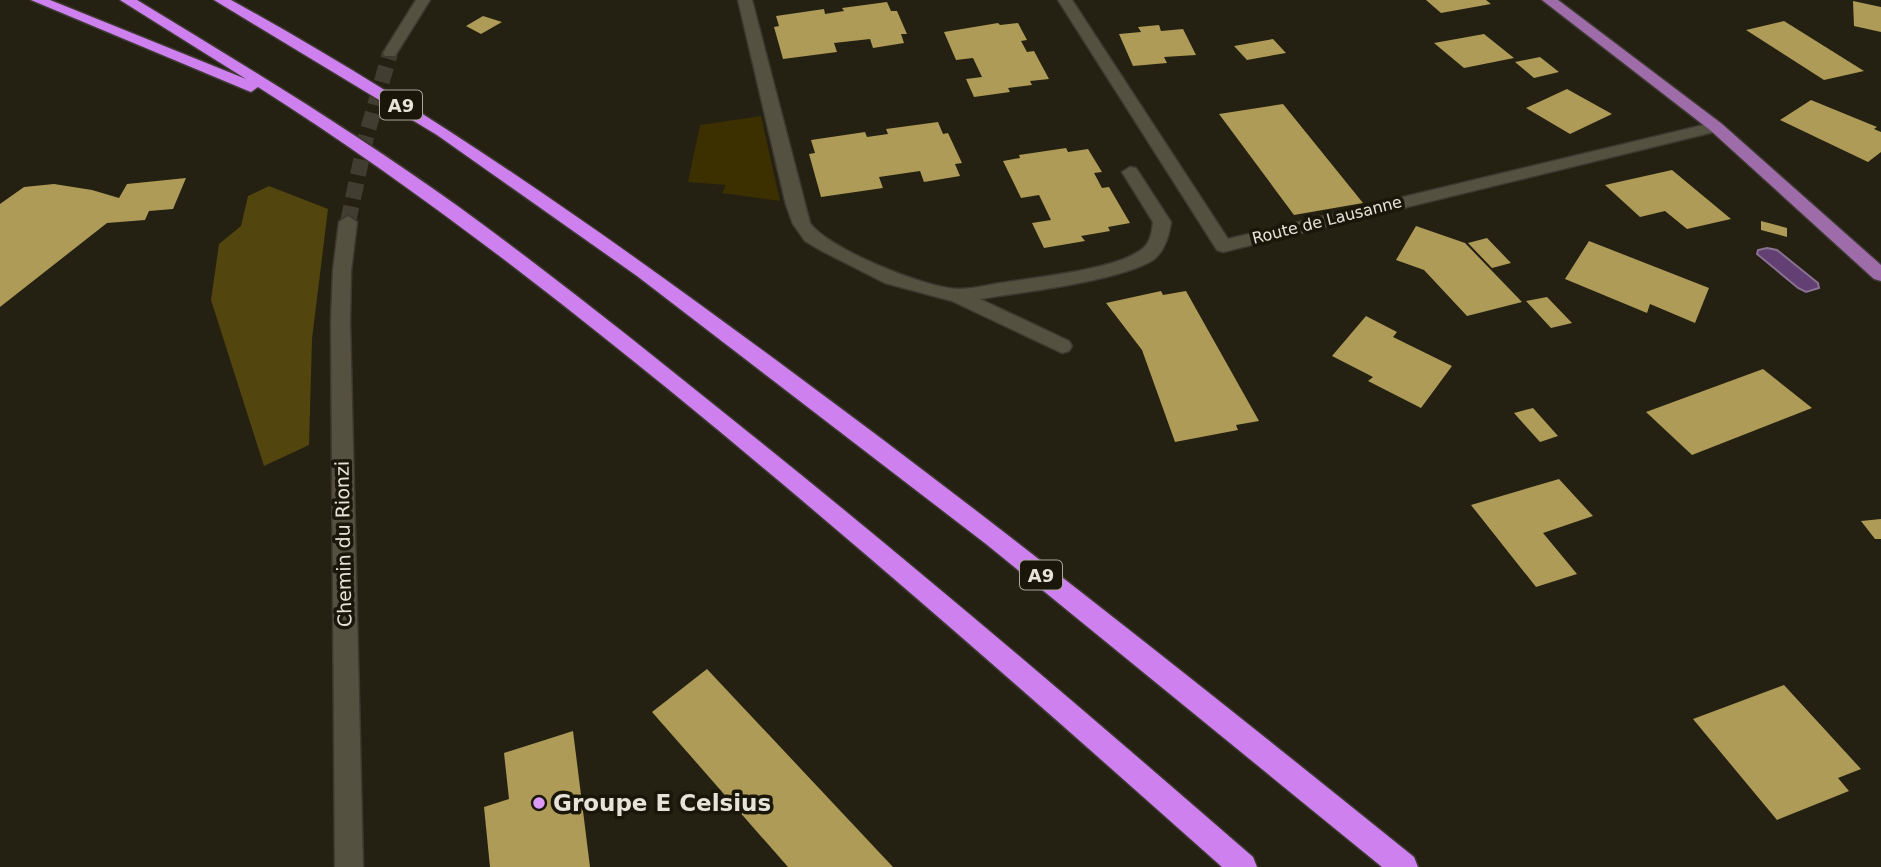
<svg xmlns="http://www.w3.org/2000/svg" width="1881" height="867" font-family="'DejaVu Sans',sans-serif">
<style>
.green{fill:#3c3000}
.forest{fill:#53450e}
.water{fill:#634073;stroke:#8a7192;stroke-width:2}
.building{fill:#ae9b57}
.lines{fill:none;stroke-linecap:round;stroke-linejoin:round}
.minor-tunnel{stroke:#413d30;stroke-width:16;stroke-dasharray:16 8;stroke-linecap:butt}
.minor-casing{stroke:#3d3931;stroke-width:3}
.major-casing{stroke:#3d3931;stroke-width:3}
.highway-casing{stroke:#3d3931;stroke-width:3}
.minor{fill:#555141;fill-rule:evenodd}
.major{fill:#9e6da9;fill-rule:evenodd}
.highway{fill:#ce80ef;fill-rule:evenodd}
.poi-dot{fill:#da9af6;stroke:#1a1609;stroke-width:2.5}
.labels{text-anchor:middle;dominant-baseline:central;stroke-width:7;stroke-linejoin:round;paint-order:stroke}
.far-street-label{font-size:16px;fill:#e6e4da;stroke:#1a1609}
.shield{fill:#1a1609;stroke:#a9a69b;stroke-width:2}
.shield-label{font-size:18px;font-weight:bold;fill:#e6e4da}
.street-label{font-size:19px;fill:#e6e4da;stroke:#1a1609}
.near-poi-label{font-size:23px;font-weight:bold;fill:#e6e4da;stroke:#1a1609;text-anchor:start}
</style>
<rect width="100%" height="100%" fill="#242012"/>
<path class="green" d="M761,116L780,201L722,193L726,185L688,182L700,125Z"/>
<path class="forest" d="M269,186L328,209L312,339L309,445L264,466L211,300L219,244L241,226L248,196Z"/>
<path class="water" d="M1767,248L1777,250L1818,283L1819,288L1806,292L1798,288L1757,254L1758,250Z"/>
<g class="building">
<path d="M1426,0H1486L1491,4L1441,13Z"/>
<path d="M1853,1L1881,7V32L1854,26Z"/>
<path d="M887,2L891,11H897L907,34H901L904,43L873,48L870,39L834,43L837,52L783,59L774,27L779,26L776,16L824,9L825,14L844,11L842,8Z"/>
<path d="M483,16L502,22L481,34L466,26Z"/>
<path d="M1784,21L1864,71L1824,80L1746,30Z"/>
<path d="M998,23L1000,25L1018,23L1027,40L1021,41L1027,52L1034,51L1049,79L1030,81L1032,85L1008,88L1010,92L974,97L966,79L982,77L973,58L956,60L944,32Z"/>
<path d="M1159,25L1161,31L1183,29L1196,55L1164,57L1167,63L1133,66L1119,34L1141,32L1138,27Z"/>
<path d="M1484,34L1514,58L1464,68L1434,43Z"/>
<path d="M1273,39L1286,53L1247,60L1234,46Z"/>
<path d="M1540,57L1559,72L1534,78L1515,62Z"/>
<path d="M1567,89L1612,114L1570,134L1526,108Z"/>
<path d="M1811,100L1877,127L1874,129L1881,132V152L1868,162L1780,120Z"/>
<path d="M1283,104L1363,203L1294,215L1219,114Z"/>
<path d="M938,122L943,134L948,133L962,163L955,164L960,176L924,182L920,171L879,177L883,188L821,197L809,154L815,153L811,140L865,132L867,137L888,134L886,129Z"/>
<path d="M1066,148L1068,152L1088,149L1102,172L1094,173L1102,188L1109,187L1130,223L1108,227L1110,231L1081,236L1085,241L1044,248L1032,223L1051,220L1039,195L1021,198L1003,161L1020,158L1019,155Z"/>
<path d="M1672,170L1731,219L1687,229L1665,211L1640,217L1605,185Z"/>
<path d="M186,178L173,209L149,211L145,220L107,223L0,307V204L24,187L54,184L92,190L119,198L127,184Z"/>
<path d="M1761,221L1787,228V237L1761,230Z"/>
<path d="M1416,226L1465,243L1522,302L1467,316L1424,270L1396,260Z"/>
<path d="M1487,238L1511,263L1492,268L1468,243Z"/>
<path d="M1589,241L1709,288L1695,323L1650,304L1647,313L1565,279Z"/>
<path d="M1161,291L1163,295L1186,291L1259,421L1236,425L1238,430L1175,442L1142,350L1106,303Z"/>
<path d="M1547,297L1572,323L1551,328L1526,301Z"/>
<path d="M1366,316L1397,332L1393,337L1452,366L1421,408L1368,381L1373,377L1332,356Z"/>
<path d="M1763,369L1812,408L1692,455L1646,412Z"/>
<path d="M1533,408L1558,436L1540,442L1514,413Z"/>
<path d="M1559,479L1593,516L1543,533L1577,574L1536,587L1471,505Z"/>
<path d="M1881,519V539H1875L1861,521Z"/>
<path d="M707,669L893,867H788L652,712Z"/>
<path d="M1784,685L1861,769L1838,778L1849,791L1777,820L1693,719Z"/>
<path d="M573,731L590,867H490L484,807L509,799L504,753Z"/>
</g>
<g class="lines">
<path class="minor-tunnel" d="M348,222L366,137L390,53"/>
<g class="minor-casing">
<g id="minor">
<path d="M416,0H430L395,56H385L383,53Z"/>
<path d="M738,0H752L810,223C828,249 927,289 959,289C972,289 988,285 1001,283C1036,277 1114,270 1141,250C1150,244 1152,233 1153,222L1122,172L1130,167L1136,168L1171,222C1169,236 1165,251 1153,260C1120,281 1022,292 980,299L1069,341L1072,346L1069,351L1062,353L952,301L885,283L820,250L805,241L793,224L786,205Z"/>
<path d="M1058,0H1072L1228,239L1716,122L1724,127L1722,130L1223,252L1217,250Z"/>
<path d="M348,216L357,222L351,271L350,322L363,867H335L331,322L333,271L339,222Z"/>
</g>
</g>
<g class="major-casing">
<path id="major" d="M1542,0H1558L1722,124L1881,265V281L1874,279L1710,130Z"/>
</g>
<g class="highway-casing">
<g id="highway">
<path d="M31,0H50L246,79L120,0H137C246,66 355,132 459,207C554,276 646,350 738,424C913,564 1084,710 1253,857L1257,867H1222C1056,719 889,572 718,430C570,308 420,190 258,87L251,92L246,90Z"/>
<path d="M214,0H231C429,109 607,235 788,369C1001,526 1208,691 1414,857L1418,867H1382L986,544L637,276L437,135Z"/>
</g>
</g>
<use href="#minor" class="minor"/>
<use href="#major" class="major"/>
<use href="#highway" class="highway"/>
</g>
<circle class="poi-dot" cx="539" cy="803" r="7"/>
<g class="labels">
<g class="far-street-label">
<text transform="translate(1327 220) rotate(-14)">Route de Lausanne</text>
</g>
<g class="shield">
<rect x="380" y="90.5" width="42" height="29" rx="5"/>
<rect x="1020" y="560.5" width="42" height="29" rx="5"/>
</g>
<g class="shield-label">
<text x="401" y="105">A9</text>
<text x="1041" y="575">A9</text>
</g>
<g class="street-label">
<text transform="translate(343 544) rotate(-91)">Chemin du Rionzi</text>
</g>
<g class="near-poi-label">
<text x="553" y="803">Groupe E Celsius</text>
</g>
</g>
</svg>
